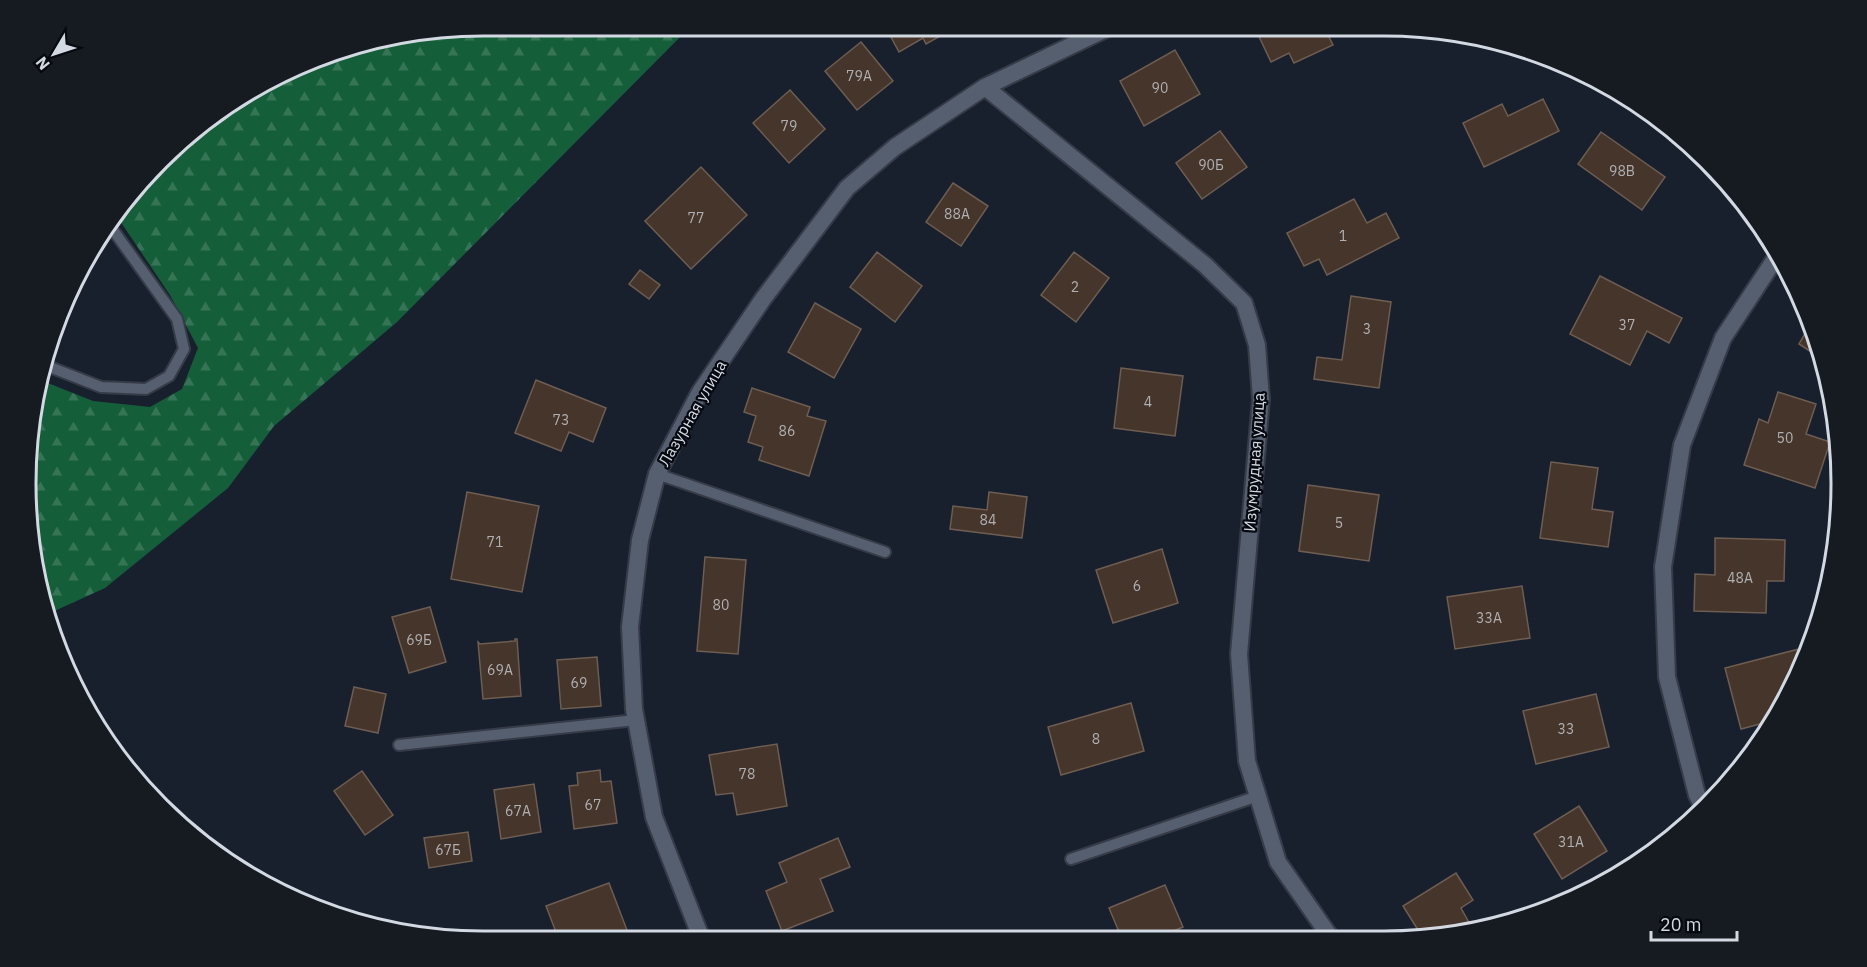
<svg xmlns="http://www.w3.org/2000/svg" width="1867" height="967" font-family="'IBM Plex Sans',sans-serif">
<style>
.forest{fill:url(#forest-firs)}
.building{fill:#45352a;stroke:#6e5d51;stroke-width:1.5}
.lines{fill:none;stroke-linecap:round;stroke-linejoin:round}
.service-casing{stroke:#363b47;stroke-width:14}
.minor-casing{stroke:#363b47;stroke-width:20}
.service{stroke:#555f6f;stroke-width:10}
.minor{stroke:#555f6f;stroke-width:16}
.labels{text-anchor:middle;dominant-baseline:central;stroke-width:4.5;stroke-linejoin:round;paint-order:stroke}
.number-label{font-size:14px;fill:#b0b0b4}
.street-label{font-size:16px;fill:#d3d9e2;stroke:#060910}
.rim{fill:none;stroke:#d3d9e2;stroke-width:3}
</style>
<defs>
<pattern id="forest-firs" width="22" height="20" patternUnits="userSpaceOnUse" patternTransform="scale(1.5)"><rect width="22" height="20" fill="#155e3a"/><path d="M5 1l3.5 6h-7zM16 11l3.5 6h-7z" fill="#367456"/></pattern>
</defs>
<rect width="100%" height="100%" fill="#18202e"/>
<path class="forest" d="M484,26H691L397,322L274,426L228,488L105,588L50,613L27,514L40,380L93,401L150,407L182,389L198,348L170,295L116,215L204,120L336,50Z"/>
<g class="building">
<path d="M885,26H958L926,44L923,38L899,52Z"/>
<path d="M1254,26H1340L1341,29L1328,35L1333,45L1294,63L1289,53L1271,62Z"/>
<path d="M861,42L893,81L857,110L825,71Z"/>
<path d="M1175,50L1200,94L1144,126L1120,81Z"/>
<path d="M790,90L825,129L789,163L753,123Z"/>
<path d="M1543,99L1559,131L1484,167L1463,123L1502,104L1508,116Z"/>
<path d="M1220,131L1247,167L1202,199L1176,163Z"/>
<path d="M1601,132L1665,177L1642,210L1578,164Z"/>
<path d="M701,167L747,215L691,269L645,221Z"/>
<path d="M953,183L988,206L961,246L926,222Z"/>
<path d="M1354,199L1367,223L1386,213L1399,238L1327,275L1319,259L1304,266L1287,233Z"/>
<path d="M877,252L922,286L895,322L850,287Z"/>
<path d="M1074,252L1109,278L1076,322L1041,295Z"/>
<path d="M640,270L660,285L649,299L629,284Z"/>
<path d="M1600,276L1682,318L1669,343L1647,331L1630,365L1570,334Z"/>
<path d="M1351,296L1391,302L1379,388L1314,379L1317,357L1342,360Z"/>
<path d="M815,303L861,329L834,378L788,352Z"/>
<path d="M1811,323L1817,337L1822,359L1799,344Z"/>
<path d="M1121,368L1183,376L1175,436L1114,428Z"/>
<path d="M536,380L606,408L593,442L569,432L561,451L515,433Z"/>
<path d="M752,388L810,407L807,416L826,421L809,476L759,460L763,447L748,442L756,416L744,412Z"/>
<path d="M1778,392L1816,404L1806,434L1830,442L1815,488L1744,465L1759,419L1768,423Z"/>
<path d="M1551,462L1598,468L1592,509L1613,512L1608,547L1540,538Z"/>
<path d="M1308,485L1379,495L1369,561L1299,551Z"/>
<path d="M467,492L539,506L522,592L451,579Z"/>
<path d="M989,492L1027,497L1022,538L950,529L953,506L987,510Z"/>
<path d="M1715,538L1785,540L1784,581H1767L1766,613L1694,611L1695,574L1715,575Z"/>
<path d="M1162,549L1178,603L1113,623L1096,570Z"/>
<path d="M705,557L746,560L738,654L697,651Z"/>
<path d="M1522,586L1530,638L1455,649L1447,597Z"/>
<path d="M430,607L446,662L409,673L392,617Z"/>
<path d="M515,639H517L521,696L483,699L478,642L480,644L515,641Z"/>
<path d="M1799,649L1803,664L1794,686L1771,721L1741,729L1725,668Z"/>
<path d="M597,657L601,706L561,709L557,660Z"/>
<path d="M354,687L386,694L378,733L345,726Z"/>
<path d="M1596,694L1609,747L1536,764L1523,711Z"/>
<path d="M1131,703L1144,751L1061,775L1048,727Z"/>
<path d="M777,744L787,806L737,815L733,793L716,795L709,755Z"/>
<path d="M600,770L601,782L611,781L617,823L574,829L569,786L578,785L577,773Z"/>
<path d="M362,771L393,815L365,835L334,791Z"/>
<path d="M534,784L541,832L501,839L494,790Z"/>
<path d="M1579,806L1607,851L1562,879L1534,834Z"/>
<path d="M468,832L472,861L429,868L424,838Z"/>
<path d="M838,838L850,867L820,879L833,911L782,931L766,891L787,882L779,863Z"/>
<path d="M1456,873L1473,900L1461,908L1471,926L1460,933L1444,938H1423L1403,906Z"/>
<path d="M609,883L630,938L625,940H559L546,906Z"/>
<path d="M1165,885L1183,927L1157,938L1122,939L1109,908Z"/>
</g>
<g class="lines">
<g class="service-casing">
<g id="service">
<path d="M42,364L101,387L146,389L169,376L184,349L177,319L108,223"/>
<path d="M657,474L885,552"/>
<path d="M399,745L636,720"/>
<path d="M1071,859L1258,796"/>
</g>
</g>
<g class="minor-casing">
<g id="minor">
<path d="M985,87L1205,265L1244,303L1257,345L1261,399L1239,654L1247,761L1278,862L1331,938"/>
<path d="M1703,807L1697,795L1667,677L1663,567L1682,445L1723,338L1779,253"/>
<path d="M702,940L654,817L634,709L630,627L640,540L657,474L700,392L763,299L847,188L895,147L985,87L1112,26"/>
</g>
</g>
<use href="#service" class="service"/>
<use href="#minor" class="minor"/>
</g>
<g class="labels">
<g class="number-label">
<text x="859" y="76">79А</text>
<text x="1160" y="88">90</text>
<text x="789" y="126">79</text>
<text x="1211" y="165">90Б</text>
<text x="1622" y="171">98В</text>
<text x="957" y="214">88А</text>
<text x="696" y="218">77</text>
<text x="1343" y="236">1</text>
<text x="1075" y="287">2</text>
<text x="1627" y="325">37</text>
<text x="1367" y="329">3</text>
<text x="1148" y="402">4</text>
<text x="561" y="420">73</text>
<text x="787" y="431">86</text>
<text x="1785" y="438">50</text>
<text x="988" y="520">84</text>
<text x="1339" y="523">5</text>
<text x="495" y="542">71</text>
<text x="1740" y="578">48А</text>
<text x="1137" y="586">6</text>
<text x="721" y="605">80</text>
<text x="1489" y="618">33А</text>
<text x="419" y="640">69Б</text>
<text x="500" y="670">69А</text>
<text x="579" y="683">69</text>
<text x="1566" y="729">33</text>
<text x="1096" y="739">8</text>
<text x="747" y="774">78</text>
<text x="593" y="805">67</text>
<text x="518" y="811">67А</text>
<text x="1571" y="842">31А</text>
<text x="448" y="850">67Б</text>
</g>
<g class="street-label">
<text transform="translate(692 413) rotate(-60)">Лазурная улица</text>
<text transform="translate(1254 462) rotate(-86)">Изумрудная улица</text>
</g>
</g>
<path d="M0 0H1867V967H0ZM483 36H1384A447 447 0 0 1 1831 483V484A447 447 0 0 1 1384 931H483A447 447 0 0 1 36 484V483A447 447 0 0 1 483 36Z" fill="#161a21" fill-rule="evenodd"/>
<path class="rim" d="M483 36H1384A447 447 0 0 1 1831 483V484A447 447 0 0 1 1384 931H483A447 447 0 0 1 36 484V483A447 447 0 0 1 483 36Z"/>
<g transform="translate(54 54) rotate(231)" stroke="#060910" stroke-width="4.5" paint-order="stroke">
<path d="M0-4.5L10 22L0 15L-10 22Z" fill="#d3d9e2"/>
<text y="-9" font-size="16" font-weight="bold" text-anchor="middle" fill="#d3d9e2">N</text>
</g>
<path d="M1651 931v9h86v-9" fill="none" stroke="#d3d9e2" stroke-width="3"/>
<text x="1660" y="931" font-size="18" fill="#d3d9e2" stroke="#060910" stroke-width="4.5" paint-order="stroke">20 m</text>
</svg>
